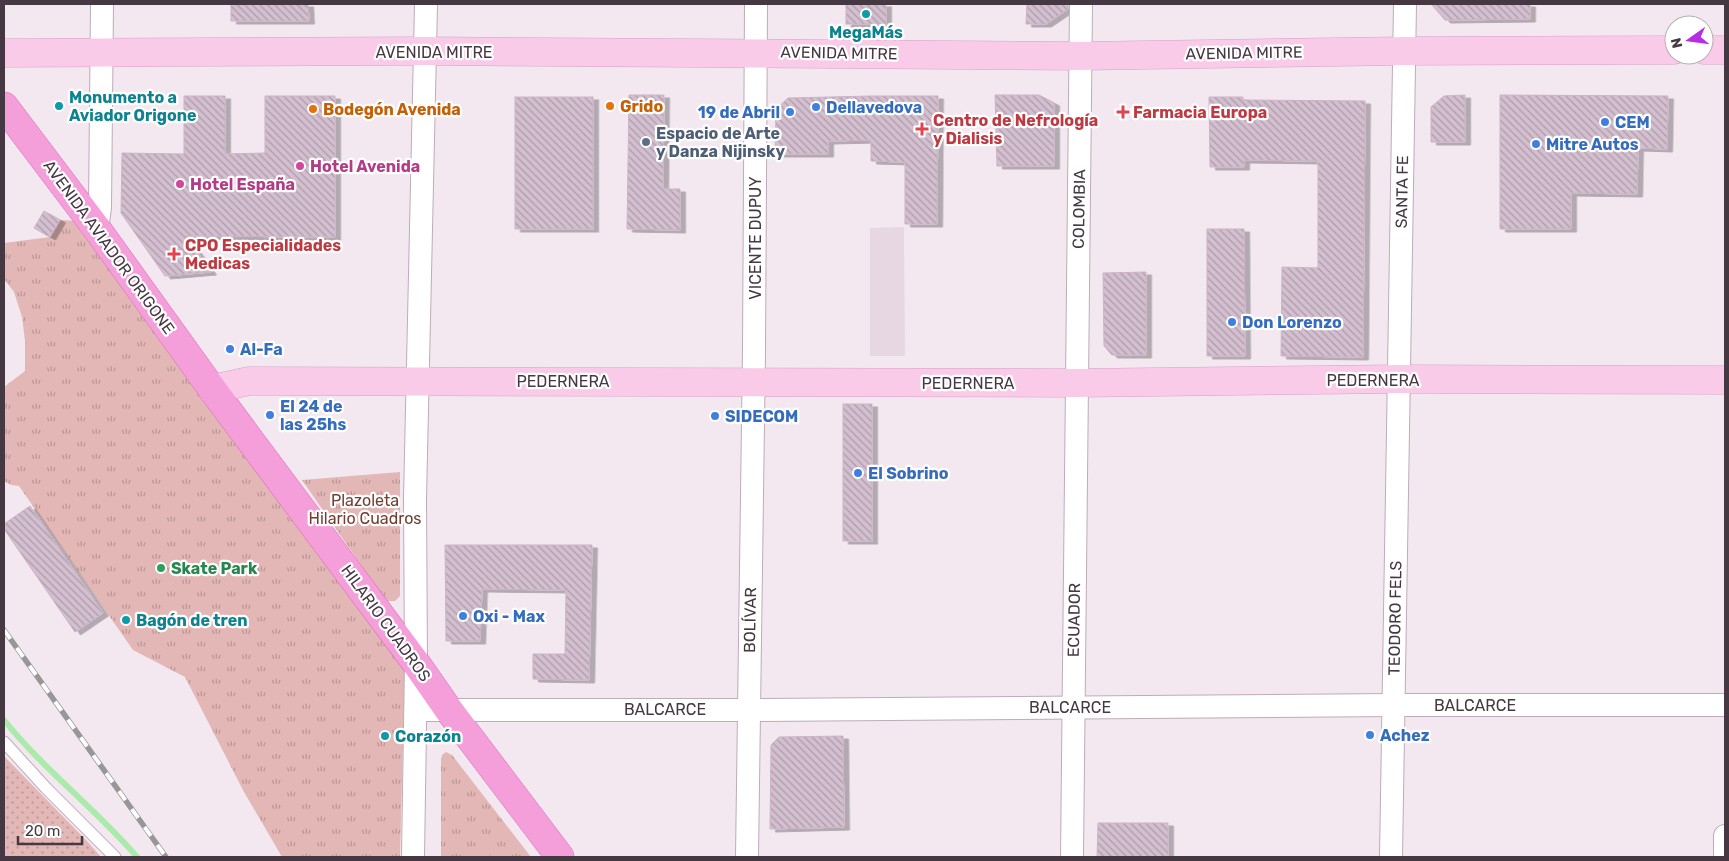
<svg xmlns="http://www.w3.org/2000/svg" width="1729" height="861" font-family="Rubik,sans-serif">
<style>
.residential{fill:#e6d7e2}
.grass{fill:url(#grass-dots)}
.park{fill:url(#park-tufts)}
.pitch{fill:#e3b7b5}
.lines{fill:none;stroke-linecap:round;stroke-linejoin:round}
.stream{stroke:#aaeaab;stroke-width:6}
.building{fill:url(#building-back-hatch);stroke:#cdb3c8;filter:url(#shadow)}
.lane-casing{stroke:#bdacb9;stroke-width:13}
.street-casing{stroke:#bdacb9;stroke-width:24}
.secondary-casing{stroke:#d4a1c3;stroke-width:29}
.primary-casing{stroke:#d970ba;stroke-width:29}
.lane{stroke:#fff;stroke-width:11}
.street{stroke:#fff;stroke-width:22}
.secondary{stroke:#facbe9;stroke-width:28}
.primary{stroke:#f59fda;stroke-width:28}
.rail-casing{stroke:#979797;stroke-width:5.5}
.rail{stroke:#fff;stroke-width:4;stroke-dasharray:11;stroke-linecap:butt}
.culture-dot{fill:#0f9aa8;stroke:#fff;stroke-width:2}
.food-dot{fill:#e8710a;stroke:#fff;stroke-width:2}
.shop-dot{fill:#3f7fe0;stroke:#fff;stroke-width:2}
.health-dot{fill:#e0444e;stroke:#fff;stroke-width:2}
.service-dot{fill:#5c6f8a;stroke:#fff;stroke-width:2}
.hotel-dot{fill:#d1479c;stroke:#fff;stroke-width:2}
.leisure-dot{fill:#2e9e5b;stroke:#fff;stroke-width:2}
.labels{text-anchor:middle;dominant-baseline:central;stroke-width:4.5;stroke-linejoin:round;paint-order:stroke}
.culture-label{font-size:16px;font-weight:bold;fill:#0d838f;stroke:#fff;text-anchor:start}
.street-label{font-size:16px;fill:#453843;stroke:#fff}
.food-label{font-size:16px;font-weight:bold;fill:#c56008;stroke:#fff;text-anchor:start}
.shop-label{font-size:16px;font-weight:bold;fill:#366cbe;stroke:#fff;text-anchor:start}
.health-label{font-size:16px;font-weight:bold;fill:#be3a42;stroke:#fff;text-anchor:start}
.service-label{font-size:16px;font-weight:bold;fill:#4e5e75;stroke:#fff;text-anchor:start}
.hotel-label{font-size:16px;font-weight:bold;fill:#b23c85;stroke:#fff;text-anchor:start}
.park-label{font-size:16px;fill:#723e30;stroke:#fff}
.leisure-label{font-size:16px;font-weight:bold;fill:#27864d;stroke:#fff;text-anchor:start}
</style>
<defs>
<pattern id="grass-dots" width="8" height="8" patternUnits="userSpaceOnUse" patternTransform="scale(1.25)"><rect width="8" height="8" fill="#e3b7b5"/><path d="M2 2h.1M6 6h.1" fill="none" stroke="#ba9695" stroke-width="1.8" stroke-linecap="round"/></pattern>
<pattern id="park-tufts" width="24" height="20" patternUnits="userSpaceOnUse" patternTransform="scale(1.25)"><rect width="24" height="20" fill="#e3b7b5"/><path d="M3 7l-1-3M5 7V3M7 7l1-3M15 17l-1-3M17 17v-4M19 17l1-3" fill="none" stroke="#ba9695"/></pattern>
<pattern id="building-back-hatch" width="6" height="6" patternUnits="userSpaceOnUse" patternTransform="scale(1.25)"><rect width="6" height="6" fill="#d3bfcf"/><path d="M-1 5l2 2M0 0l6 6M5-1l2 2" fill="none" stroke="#ad9caa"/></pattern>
<filter id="shadow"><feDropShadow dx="5.5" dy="3" stdDeviation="0" flood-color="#0004"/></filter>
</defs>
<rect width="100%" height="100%" fill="#f3e8f0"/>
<path class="residential" d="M904,227L905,356H870V228Z"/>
<path class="grass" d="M4,756L87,841L101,857H4Z"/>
<g class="park">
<path d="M60,220L78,221L405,662L400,857H282L244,792L185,677L133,650L19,486L11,485L4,481V387L25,371V341L22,317L14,292L4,279V243L50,237Z"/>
<path d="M400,472V596L395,601H386L302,480Z"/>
<path d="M446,752L452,755L531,857H441V760L442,755Z"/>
</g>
<path class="pitch" d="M481,845L491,857H467Z"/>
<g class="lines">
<path class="stream" d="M4,720C44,770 96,809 137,857"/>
</g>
<g class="building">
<path d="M231,4H308L309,21H231Z"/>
<rect x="846" y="4" width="40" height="20"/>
<path d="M1027,4H1068V9L1046,24H1026Z"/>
<path d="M1431,4H1530V19L1445,20Z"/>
<path d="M629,95H664L663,189H680V230L627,229Z"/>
<path d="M995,95H1039L1054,103V166H997Z"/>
<path d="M1465,95V142H1431V107L1444,96Z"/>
<path d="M1500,95L1668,96L1667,149L1638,148L1637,194L1571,193V229H1500Z"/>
<path d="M184,96H225V154L265,153V96H335V237L186,236L211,272L165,276L121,213L122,153L184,154Z"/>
<path d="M871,96H938L937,224H905V162L871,161V140L828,141V154H775L776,109L788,98Z"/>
<rect x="515" y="97" width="78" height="132"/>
<path d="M1209,97H1243V100L1365,101L1363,357L1281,356L1282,267L1318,268V161L1244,160V167H1210Z"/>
<path d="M44,211L60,220L50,237L34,228Z"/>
<path d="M1207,229H1244L1245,356H1207Z"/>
<path d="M1146,272V355H1112L1104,346L1103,273Z"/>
<rect x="843" y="404" width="29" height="137"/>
<path d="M30,506L103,613L75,632L4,529V524Z"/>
<path d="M445,545H592L589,680L533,679V654H565L566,590L482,589L480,641H446Z"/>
<path d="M843,736L844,827L770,829L771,745L779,737Z"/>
<path d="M1098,823H1168V857H1097Z"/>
</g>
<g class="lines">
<g class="lane-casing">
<path id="lane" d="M4,742L46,788L115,857"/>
</g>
<g class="street-casing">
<g id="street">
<path d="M97,229L100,208L102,4"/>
<path d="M416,710H749L1394,705H1725"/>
<path d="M413,857L416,663L415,499L426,4"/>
<path d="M747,857L754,351L756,4"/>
<path d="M1072,857L1081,4"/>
<path d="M1391,857L1405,4"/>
<path d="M1725,857V836"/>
</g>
</g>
<g class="secondary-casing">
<g id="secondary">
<path d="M1704,50H1725"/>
<path d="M4,53L426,51L1081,56L1404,51L1674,50"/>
<path d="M212,389L249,381L1077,383L1399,379L1725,380"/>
</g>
</g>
<g class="primary-casing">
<path id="primary" d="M4,106L97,229L212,389L416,663L448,709L560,857"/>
</g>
<use href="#lane" class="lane"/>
<use href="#street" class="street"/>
<use href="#secondary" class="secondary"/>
<use href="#primary" class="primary"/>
<g class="rail-casing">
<path id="rail" d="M4,630L166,857"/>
</g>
<use href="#rail" class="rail"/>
</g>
<g class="culture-dot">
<circle cx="866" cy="14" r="5"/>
<circle cx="59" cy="106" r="5"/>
<circle cx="126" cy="620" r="5"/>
<circle cx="385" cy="736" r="5"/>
</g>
<g class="food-dot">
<circle cx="610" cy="106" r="5"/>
<circle cx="313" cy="109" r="5"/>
</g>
<g class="shop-dot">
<circle cx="816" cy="107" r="5"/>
<circle cx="790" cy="112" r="5"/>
<circle cx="1605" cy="122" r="5"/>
<circle cx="1536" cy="144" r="5"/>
<circle cx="1232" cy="322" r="5"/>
<circle cx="230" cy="349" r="5"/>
<circle cx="270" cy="415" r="5"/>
<circle cx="715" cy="416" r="5"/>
<circle cx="858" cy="473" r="5"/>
<circle cx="463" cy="616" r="5"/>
<circle cx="1370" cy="735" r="5"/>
</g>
<g class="health-dot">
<path d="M1120.5 104.5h5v5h5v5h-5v5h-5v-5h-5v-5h5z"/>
<path d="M919.5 121.5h5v5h5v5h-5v5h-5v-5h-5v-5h5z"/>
<path d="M171.5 246.5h5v5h5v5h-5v5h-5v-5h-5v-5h5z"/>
</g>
<circle class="service-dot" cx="646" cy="142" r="5"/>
<g class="hotel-dot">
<circle cx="300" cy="166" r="5"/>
<circle cx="180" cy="184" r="5"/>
</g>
<circle class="leisure-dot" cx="161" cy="568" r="5"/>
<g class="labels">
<g class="culture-label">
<text x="866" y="32" text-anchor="middle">MegaMás</text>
<text x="69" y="97">Monumento a<tspan x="69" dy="18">Aviador Origone</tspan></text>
<text x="136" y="620">Bagón de tren</text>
<text x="395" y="736">Corazón</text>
</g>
<g class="street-label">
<text x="434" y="52">AVENIDA MITRE</text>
<text transform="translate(839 53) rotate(1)">AVENIDA MITRE</text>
<text transform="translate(1244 53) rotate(-1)">AVENIDA MITRE</text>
<text transform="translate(1402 192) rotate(-89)">SANTA FE</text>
<text transform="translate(1079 209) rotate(-89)">COLOMBIA</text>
<text transform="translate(755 238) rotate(-90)">VICENTE DUPUY</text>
<text transform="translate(109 247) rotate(54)">AVENIDA AVIADOR ORIGONE</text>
<text x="1373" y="380">PEDERNERA</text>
<text x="563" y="381">PEDERNERA</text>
<text x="968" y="383">PEDERNERA</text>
<text transform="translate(1395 618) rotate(-89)">TEODORO FELS</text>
<text transform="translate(750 620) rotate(-89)">BOLÍVAR</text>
<text transform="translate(1074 620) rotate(-89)">ECUADOR</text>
<text transform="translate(386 623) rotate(54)">HILARIO CUADROS</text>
<text x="1475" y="705">BALCARCE</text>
<text x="1070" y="707">BALCARCE</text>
<text x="665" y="709">BALCARCE</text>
</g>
<g class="food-label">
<text x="620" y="106">Grido</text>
<text x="323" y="109">Bodegón Avenida</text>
</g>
<g class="shop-label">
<text x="826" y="107">Dellavedova</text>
<text x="780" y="112" text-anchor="end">19 de Abril</text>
<text x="1615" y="122">CEM</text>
<text x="1546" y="144">Mitre Autos</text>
<text x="1242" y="322">Don Lorenzo</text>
<text x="240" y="349">Al-Fa</text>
<text x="280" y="406">El 24 de<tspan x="280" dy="18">las 25hs</tspan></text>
<text x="725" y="416">SIDECOM</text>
<text x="868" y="473">El Sobrino</text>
<text x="473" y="616">Oxi - Max</text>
<text x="1380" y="735">Achez</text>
</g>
<g class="health-label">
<text x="1133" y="112">Farmacia Europa</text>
<text x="933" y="120">Centro de Nefrología<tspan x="933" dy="18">y Dialisis</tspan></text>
<text x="185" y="245">CPO Especialidades<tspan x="185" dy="18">Medicas</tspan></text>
</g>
<g class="service-label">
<text x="656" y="133">Espacio de Arte<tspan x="656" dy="18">y Danza Nijinsky</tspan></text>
</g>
<g class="hotel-label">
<text x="310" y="166">Hotel Avenida</text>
<text x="190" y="184">Hotel España</text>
</g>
<g class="park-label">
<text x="365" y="500">Plazoleta<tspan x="365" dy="18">Hilario Cuadros</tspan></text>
</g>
<g class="leisure-label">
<text x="171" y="568">Skate Park</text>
</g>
</g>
<rect width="1729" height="861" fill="none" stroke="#453843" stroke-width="10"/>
<g transform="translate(1689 40) rotate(256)"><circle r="24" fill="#ffffff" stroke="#b5afb4"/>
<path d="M0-4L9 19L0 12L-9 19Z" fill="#b72ce7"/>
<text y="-8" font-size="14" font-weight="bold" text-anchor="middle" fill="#453843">N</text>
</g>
<path d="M18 836v8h64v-8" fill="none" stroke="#453843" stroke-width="2.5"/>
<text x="25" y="836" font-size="15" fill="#453843" stroke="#ffffff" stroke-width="4" paint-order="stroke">20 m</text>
</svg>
